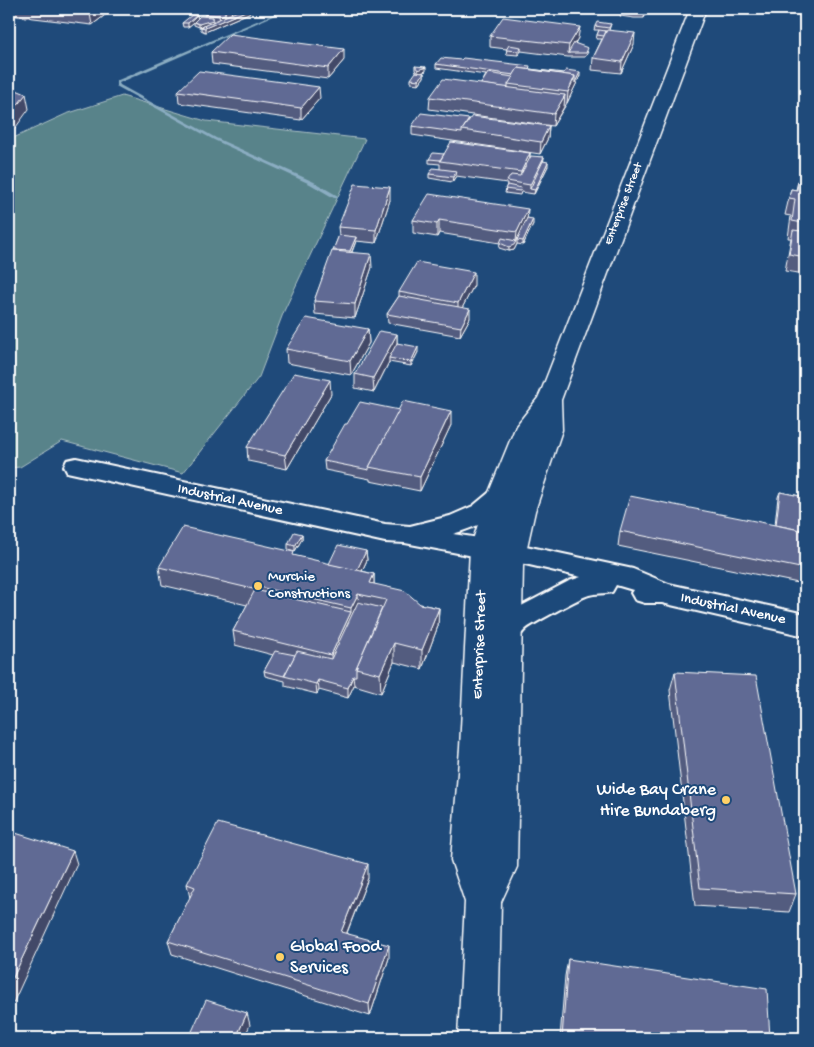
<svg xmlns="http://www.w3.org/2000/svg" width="814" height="1047" font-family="'Gochi Hand',sans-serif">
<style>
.green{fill:#58838a;stroke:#acc1c4}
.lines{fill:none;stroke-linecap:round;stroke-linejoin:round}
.stream{fill:#8badc2;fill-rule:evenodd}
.street-casing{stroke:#fff;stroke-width:4}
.secondary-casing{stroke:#fff;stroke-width:3}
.street{fill:#1f4a7a;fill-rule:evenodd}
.secondary{fill:#1f4a7a;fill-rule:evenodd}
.wall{fill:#535b7f;stroke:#fff}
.shaded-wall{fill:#434a68;stroke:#fff}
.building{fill:#606a94;stroke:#fff}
.poi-dot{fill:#ffd166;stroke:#1f4a7a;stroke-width:2}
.labels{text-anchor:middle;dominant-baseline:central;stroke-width:4;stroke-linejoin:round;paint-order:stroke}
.far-street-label{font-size:12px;fill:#fff;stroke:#1f4a7a}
.street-label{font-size:15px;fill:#fff;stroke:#1f4a7a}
.poi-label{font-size:15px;fill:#fff;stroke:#1f4a7a;text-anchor:start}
.near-poi-label{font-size:18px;fill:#fff;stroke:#1f4a7a;text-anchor:end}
</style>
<rect width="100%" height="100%" fill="#1f4a7a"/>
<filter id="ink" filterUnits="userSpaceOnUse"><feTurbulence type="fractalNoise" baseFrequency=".02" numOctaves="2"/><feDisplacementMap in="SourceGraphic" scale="10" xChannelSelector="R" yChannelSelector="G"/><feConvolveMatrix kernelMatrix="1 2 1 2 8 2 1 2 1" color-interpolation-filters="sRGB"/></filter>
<g filter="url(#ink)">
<path class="green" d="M122,96L206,121L365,139L284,311L259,377L183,473L62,441L20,467L9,468V140L66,114Z"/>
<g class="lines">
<path class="stream" d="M285,9H289L119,83L120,85L216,138L314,182L338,196V198H334L310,184L214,140L116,86V81Z"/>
<g class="street-casing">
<path id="street" d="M76,458L385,524L410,526L450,516L473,506L491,491L500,488L509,491L513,497C499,518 476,527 453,534L512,543L633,569L669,584L805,614V636L662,603H645L635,600L631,593L633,590L616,585L612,592C604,594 596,593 589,595C581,597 534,623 527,628C514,639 519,649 497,643L493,635L502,618L508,613L569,581L581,577L512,561L484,558L405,543L385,542L67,472L64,466L67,460Z"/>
</g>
<g class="secondary-casing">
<path id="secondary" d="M690,9H706L561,400L562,430L535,511L523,565L517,867L501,902L498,1038H458L465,902L451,860L460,748L470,549L487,497L516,426L538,398L542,389Z"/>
</g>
<use href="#street" class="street"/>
<use href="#secondary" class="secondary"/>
</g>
<g class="wall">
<path d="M9,9H113L92,25L9,15Z"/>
<path d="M197,9H206L202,13L198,12Z"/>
<path d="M211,9H238V11L242,9H258L205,32L201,30V27H199L194,25V22L188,27H183L182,23L205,16V14Z"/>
<path d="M586,9H648L644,18H634L620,16L621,12Z"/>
<path d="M746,9H773V10L763,11Z"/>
<path d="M611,24L609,30L634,44L621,73L592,70L593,58L602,39H596L597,35L599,30H594L595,26Z"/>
<path d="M490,36L578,38L575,43L588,52L585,57H568L521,51L518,55L506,54L507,49L490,47Z"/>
<path d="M211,52L344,60L328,79L212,64Z"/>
<path d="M436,64L530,69L580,76L567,103L553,126L429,109L430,97L481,84L486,75L436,68Z"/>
<path d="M415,66L426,71L420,73H424V77L419,84L411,83V79L417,73L415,70Z"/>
<path d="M178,91L320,98L301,120L179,103Z"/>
<path d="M469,119L549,126L548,138L540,154L412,135V126Z"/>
<path d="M530,153V157H544L543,161L548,166L534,194L521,192L520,195L505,193L507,183L456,176L452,182L429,178V174L440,169V164L429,163V159L444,154Z"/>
<path d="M799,176H805V274L785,271L791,238H788L791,216L785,215L791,189L796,190Z"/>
<path d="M390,200L376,243L356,241L352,252L372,267L355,318L315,314L314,301L339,235L338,227Z"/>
<path d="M528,218L533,224L523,245L517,244L514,250L509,251L499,248L500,243L439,233L437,237L413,233V220Z"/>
<path d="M474,285L462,308L470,318L460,336L388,323L387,314L399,296V292Z"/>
<path d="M368,329L369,343L351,375L287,363L286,349Z"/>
<path d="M397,334V343L418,352L411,366L389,362L374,392L355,388V374Z"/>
<path d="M331,394L287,469L248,461L247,447Z"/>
<path d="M347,424L451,425L420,491L370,481V479L325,470L324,461Z"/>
<path d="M780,492L805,497V577L803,584L618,546L620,531L775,525L778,497Z"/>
<path d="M302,534V539L295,551L288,549V544Z"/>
<path d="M366,551L367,560L362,571L374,574V584L420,604L439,608L438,626L422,669L394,662L381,693L354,685L348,698L319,690L317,694L285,686V681L265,676L264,671L273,655L235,645L233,631L247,605L162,585L159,567L295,556L329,564Z"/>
<path d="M675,672L796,894L789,912L695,906L670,690Z"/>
<path d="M368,878L347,933L389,958L370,1016L172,954L168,941L190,898L187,884Z"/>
<path d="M568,959L770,1038H560L565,976Z"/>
</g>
<g class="shaded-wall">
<path d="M97,9H113L92,25L90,14Z"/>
<path d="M201,9H206L202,13Z"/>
<path d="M235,9H238V12L232,14L231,10Z"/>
<path d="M250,9H258L205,32V28Z"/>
<path d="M646,9H648L644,18Z"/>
<path d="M763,9H773V10L763,11Z"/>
<path d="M225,11V17L220,20L219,16Z"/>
<path d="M197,15L198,19L188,27V23Z"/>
<path d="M213,17V23L199,27V24Z"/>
<path d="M580,27L578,38L570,53H568L569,45Z"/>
<path d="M635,33L634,44L621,73L622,62Z"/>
<path d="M521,47V51L518,55V51Z"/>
<path d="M344,49V60L328,79V68Z"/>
<path d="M426,67V71L418,74V70Z"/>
<path d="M580,72V76L567,103L568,92L575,76Z"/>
<path d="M424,73V77L419,84V80Z"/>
<path d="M319,87L320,98L301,120V108Z"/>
<path d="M26,94L29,109L16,127L9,130V113Z"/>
<path d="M565,95L564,107L553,126L554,114Z"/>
<path d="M549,126L548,138L540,154L541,142Z"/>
<path d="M530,153L529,166L520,183L521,172Z"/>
<path d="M544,157L543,166L530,189V185Z"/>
<path d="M548,162V166L534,194L535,190Z"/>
<path d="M457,171L456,176L452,182L453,177Z"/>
<path d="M390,187V200L376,243V230Z"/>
<path d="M528,209L527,222L517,240V244L514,250L509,251V247L516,241L517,232Z"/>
<path d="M533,219V224L523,245V241Z"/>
<path d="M439,220V233L437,237V224Z"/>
<path d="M356,237V241L350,256V251Z"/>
<path d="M371,254L372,267L355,318V304Z"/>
<path d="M474,272V285L458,316V303Z"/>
<path d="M470,309V318L460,336L461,327Z"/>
<path d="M368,329L369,343L351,375L350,361Z"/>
<path d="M397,334V348L389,358V362L374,392L373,378Z"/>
<path d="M418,347V352L411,366V362Z"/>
<path d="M330,380L331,394L287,469L285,455Z"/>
<path d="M451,411V425L420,491V477Z"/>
<path d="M302,534V539L295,551V546Z"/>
<path d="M366,551L367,560L354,588L353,578Z"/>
<path d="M374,574V593L370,583Z"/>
<path d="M358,594L359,612L332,669L331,655L351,612V608Z"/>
<path d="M439,608L438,626L422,669V650Z"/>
<path d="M394,643V662L381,693L380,674Z"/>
<path d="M353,676L354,685L348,698V688Z"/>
<path d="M318,680L319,690L317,694L316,684Z"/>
<path d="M73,851L77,864L9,1012V986Z"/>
<path d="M368,864V878L342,945L341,932Z"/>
<path d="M389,945V958L370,1016L369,1004Z"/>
<path d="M247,1013L250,1025L244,1038H236Z"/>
</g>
<g class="building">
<path d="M46,9H97L90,14Z"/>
<path d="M211,9L225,11V14L219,16L205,14V11Z"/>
<path d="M218,9H235L231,10Z"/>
<path d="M242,9H250L205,28L201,27Z"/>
<path d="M192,15H197L188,23H182Z"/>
<path d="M200,16L213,17V20L199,24L194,22Z"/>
<path d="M503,17L580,27L569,45L490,36Z"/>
<path d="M597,22L611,24L609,28L595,26Z"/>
<path d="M599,30L606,31L604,36L597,35Z"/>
<path d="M607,30L635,33L622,62L593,58Z"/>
<path d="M230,34L344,49L328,68L211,52Z"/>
<path d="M574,43L588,48L586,53H568Z"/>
<path d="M509,45L521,47L518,51L506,50Z"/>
<path d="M441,58L461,60L463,58L530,66L529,69L564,73L566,70L580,72L575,83V76L518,68L514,75L436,64Z"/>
<path d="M415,66L426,67L418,70Z"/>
<path d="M518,68L575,76L568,92L508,84Z"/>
<path d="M199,71L319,87L301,108L178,91Z"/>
<path d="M416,72L424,73L419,80L411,79Z"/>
<path d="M488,73L513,77L508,84V88L481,84Z"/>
<path d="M443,79L565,95L554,114L430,97Z"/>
<path d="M9,87L26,94L13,111L9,113Z"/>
<path d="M421,113L469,119L462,130V133L412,126Z"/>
<path d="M472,116L549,126L541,142L462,130Z"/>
<path d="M451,142L530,153L521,172L440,161Z"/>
<path d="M433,153L444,154L440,160L429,159Z"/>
<path d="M531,156L544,157L530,185L507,181L511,175L520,176Z"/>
<path d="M543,161L548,162L535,190L530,189Z"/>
<path d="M433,168L457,171L453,177L429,174Z"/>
<path d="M799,176H805V257L789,254L793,230L801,231L803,223L792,221L795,199L789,198L791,189L797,190Z"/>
<path d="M355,184L390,187L376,230L338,227Z"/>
<path d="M507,185L521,188L520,191L505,189Z"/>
<path d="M429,194L528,209L517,232L439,220L437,224L413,220Z"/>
<path d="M527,218L533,219L523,241L517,240Z"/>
<path d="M339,235L356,237L350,251L333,250Z"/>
<path d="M502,238L516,241L514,245L509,247L500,243Z"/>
<path d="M332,251L371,254L355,304L314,301Z"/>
<path d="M417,262L474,272L458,303L399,292Z"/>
<path d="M399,296L470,309L461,327L387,314Z"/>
<path d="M306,318L368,329L350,361L286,349Z"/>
<path d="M379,331L397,334L373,378L355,374Z"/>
<path d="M397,343L418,347L411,362L389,358Z"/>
<path d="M294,373L330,380L285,455L247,447Z"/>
<path d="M403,401L451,411L420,477L369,467Z"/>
<path d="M360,402L399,410L369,467V470L324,461L345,424H347Z"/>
<path d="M780,492L805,497V531L776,525Z"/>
<path d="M630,496L805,531V569L620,531Z"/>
<path d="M183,527L294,552L293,555L374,574L370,583L405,591L420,604L439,608L422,650L394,643L380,674L356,668L386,600L358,594L351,608L255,586L253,589L159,567Z"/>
<path d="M294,532L302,534L295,546L288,544Z"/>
<path d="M338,545L366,551L357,570L329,564Z"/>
<path d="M255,590L351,612L331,655L233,631Z"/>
<path d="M358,602L382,608L356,668V676H353L348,688L318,680L316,684L284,676L297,651L331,659Z"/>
<path d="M275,651L295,655L284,676L264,671Z"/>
<path d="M675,672L756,676L796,894L700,888Z"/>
<path d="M218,823L368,864L341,932L389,945L369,1004L168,941L195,887L187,884Z"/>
<path d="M9,831L73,851L9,986Z"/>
<path d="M568,959L767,989L770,1038H562Z"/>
<path d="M206,1000L247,1013L236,1038H189Z"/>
</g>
</g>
<g class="poi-dot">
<circle cx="258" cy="586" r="5"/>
<circle cx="726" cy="800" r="5"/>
<circle cx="280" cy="957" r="5"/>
</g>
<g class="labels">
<g class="far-street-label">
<text transform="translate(624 204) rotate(-69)">Enterprise Street</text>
</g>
<g class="street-label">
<text transform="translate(230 500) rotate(12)">Industrial Avenue</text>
<text transform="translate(733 609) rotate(12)">Industrial Avenue</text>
<text transform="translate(480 645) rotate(-88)">Enterprise Street</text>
</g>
<g class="poi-label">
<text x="268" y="577">Murchie<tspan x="268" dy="17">Constructions</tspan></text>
</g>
<g class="near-poi-label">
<text x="716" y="790">Wide Bay Crane<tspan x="716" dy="21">Hire Bundaberg</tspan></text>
<text x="290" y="947" text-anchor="start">Global Food<tspan x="290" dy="21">Services</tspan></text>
</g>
</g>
<rect width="814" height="1047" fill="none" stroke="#1f4a7a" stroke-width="30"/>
<rect x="15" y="15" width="784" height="1017" fill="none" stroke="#fff" stroke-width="2" filter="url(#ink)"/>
</svg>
